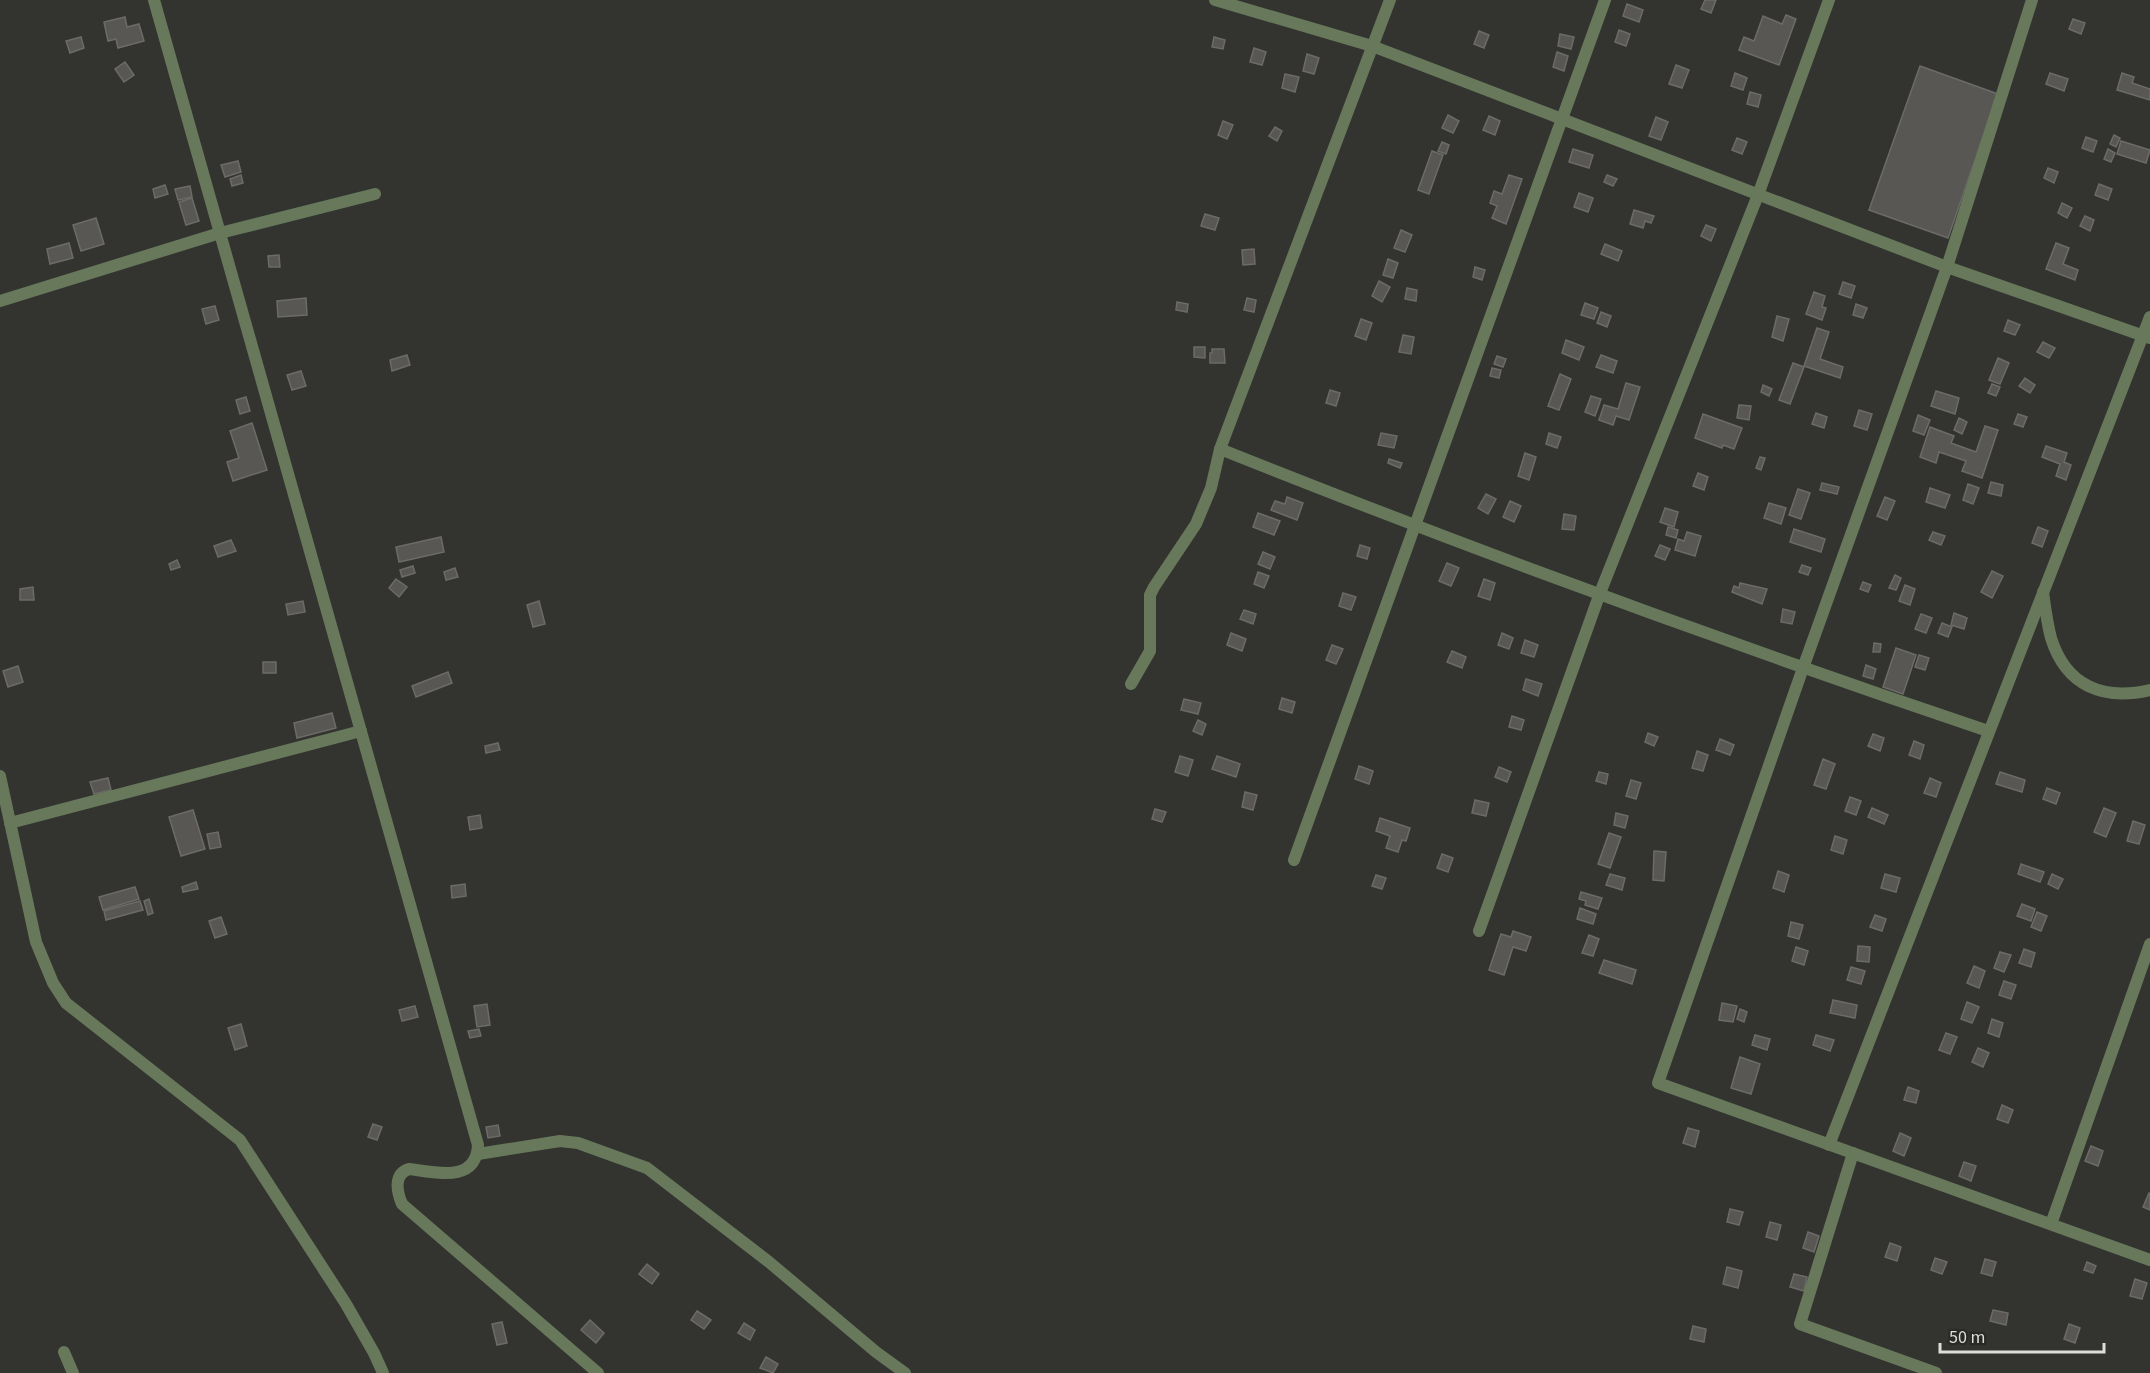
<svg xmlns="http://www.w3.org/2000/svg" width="2150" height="1373" font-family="'Source Sans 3',sans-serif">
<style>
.building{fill:#585754;stroke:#6c6b68;stroke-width:1.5}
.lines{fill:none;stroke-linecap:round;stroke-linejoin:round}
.minor{stroke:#67795a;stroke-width:12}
</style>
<rect width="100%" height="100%" fill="#333330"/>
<g class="building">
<path d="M1705,0H1716L1711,13L1701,9Z"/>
<path d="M1627,4L1643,10L1639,22L1623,16Z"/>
<path d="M1786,15L1796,19L1779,65L1739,50L1744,37L1754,41L1763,16L1782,24Z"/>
<path d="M125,17L127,27L139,24L144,41L118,48L116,39L108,41L104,22Z"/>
<path d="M2073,19L2085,23L2081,34L2069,29Z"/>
<path d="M1619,30L1630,34L1626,46L1615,42Z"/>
<path d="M1479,31L1489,35L1484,48L1474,44Z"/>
<path d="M1560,34L1574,37L1571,49L1558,46Z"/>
<path d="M81,37L84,48L70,53L66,41Z"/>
<path d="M1214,37L1225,40L1223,49L1212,47Z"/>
<path d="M1254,48L1266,52L1262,65L1250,62Z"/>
<path d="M1557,52L1568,56L1564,71L1553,67Z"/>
<path d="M1307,54L1319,58L1314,74L1303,71Z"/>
<path d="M125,62L134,75L124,82L115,69Z"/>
<path d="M1676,65L1689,70L1682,88L1669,84Z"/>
<path d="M1920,66L1998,94L1948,238L1869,210Z"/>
<path d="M1735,73L1747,78L1743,90L1731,86Z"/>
<path d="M2050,73L2068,79L2064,91L2046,84Z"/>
<path d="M2122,73L2134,77L2132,83L2150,89V100L2117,90Z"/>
<path d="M1285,74L1299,77L1295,92L1282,88Z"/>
<path d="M1750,92L1761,95L1758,107L1747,104Z"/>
<path d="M1448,115L1459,121L1453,133L1442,128Z"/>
<path d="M1489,116L1500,121L1495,135L1483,130Z"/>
<path d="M1656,117L1668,122L1661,140L1649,136Z"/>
<path d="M1223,121L1233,125L1227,139L1218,135Z"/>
<path d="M1275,127L1282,131L1277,141L1269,136Z"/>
<path d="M2114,135L2120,138L2116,147L2110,144Z"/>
<path d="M2086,137L2097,141L2093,152L2082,148Z"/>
<path d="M1737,138L1747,142L1742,154L1732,150Z"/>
<path d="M2121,141L2150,150L2146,163L2117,154Z"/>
<path d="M1442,142L1449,145L1446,154L1438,151Z"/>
<path d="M1573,149L1593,155L1589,168L1569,162Z"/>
<path d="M2108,149L2115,153L2111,162L2104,159Z"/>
<path d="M1432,151L1443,155L1429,194L1418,190Z"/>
<path d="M238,161L241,172L225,177L221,165Z"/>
<path d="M2048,168L2058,172L2054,183L2044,178Z"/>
<path d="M241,175L243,183L232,186L230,179Z"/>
<path d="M1509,175L1522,179L1506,224L1492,218L1497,206L1490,203L1494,191L1502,194Z"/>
<path d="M1607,175L1617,179L1613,186L1604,182Z"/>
<path d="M2099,184L2112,189L2108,200L2095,195Z"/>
<path d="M165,185L168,194L155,198L153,189Z"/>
<path d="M190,186L192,197L178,200L175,189Z"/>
<path d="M1579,193L1593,198L1588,212L1574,207Z"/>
<path d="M192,198L199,221L186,225L179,202Z"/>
<path d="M2062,203L2072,208L2067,218L2058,213Z"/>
<path d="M1634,210L1654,216L1651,223L1645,221L1643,228L1630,224Z"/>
<path d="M1205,214L1219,218L1215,230L1201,226Z"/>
<path d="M2085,216L2094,220L2090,231L2080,226Z"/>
<path d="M96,218L104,244L81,251L73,225Z"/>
<path d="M1706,225L1716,229L1711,241L1701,236Z"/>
<path d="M1401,230L1412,235L1405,252L1394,248Z"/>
<path d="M69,243L73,258L50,264L47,249Z"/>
<path d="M2056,243L2069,248L2063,264L2078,270L2075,280L2046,269Z"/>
<path d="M1605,244L1622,251L1618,261L1601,254Z"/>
<path d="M1254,249L1255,264L1243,265L1242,250Z"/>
<path d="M279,255L280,267H269L268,256Z"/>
<path d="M1388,259L1398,263L1393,278L1383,275Z"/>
<path d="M1475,267L1485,270L1482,280L1473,277Z"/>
<path d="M1379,281L1390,287L1382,302L1372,296Z"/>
<path d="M1843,282L1855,286L1851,298L1839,294Z"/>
<path d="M1407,288L1417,290L1416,301L1405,299Z"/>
<path d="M1814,292L1825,296L1822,307L1826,308L1822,320L1806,314Z"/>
<path d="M306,298L307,315L278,317L277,301Z"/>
<path d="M1247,298L1256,300L1254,312L1244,310Z"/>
<path d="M1177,302L1188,304L1187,312L1176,310Z"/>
<path d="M1585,303L1598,308L1594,319L1581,315Z"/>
<path d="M1856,304L1867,308L1863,318L1853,315Z"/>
<path d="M215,306L219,320L206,324L202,309Z"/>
<path d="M1601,312L1611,316L1607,327L1597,323Z"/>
<path d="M1777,316L1789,319L1783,341L1772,337Z"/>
<path d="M1361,319L1372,323L1366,340L1355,336Z"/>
<path d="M2008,320L2020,325L2015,335L2004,331Z"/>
<path d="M1817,328L1829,332L1820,359L1843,367L1840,378L1804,366Z"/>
<path d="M1403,335L1414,337L1411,354L1399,352Z"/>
<path d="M1566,340L1584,347L1579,360L1562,353Z"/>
<path d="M2043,342L2055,348L2049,358L2037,352Z"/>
<path d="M1194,347H1205V358L1194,357Z"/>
<path d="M1212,349H1224L1225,363H1210V353H1212Z"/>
<path d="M407,355L410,365L392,371L390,360Z"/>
<path d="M1601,355L1617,361L1613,373L1596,367Z"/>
<path d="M1497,356L1506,359L1503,367L1494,364Z"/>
<path d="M1998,358L2009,363L2000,384L1989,380Z"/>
<path d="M1793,363L1804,367L1790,404L1779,400Z"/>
<path d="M1492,368L1501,370L1499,378L1490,376Z"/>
<path d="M301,371L306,386L292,390L287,375Z"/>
<path d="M1560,374L1571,379L1559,410L1548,406Z"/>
<path d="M2025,378L2035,385L2030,393L2019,386Z"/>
<path d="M1626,383L1640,387L1629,420L1616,416L1613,425L1599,420L1604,405L1618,409Z"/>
<path d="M1992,384L2000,387L1996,396L1988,393Z"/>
<path d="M1763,385L1772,389L1769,396L1761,392Z"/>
<path d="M1330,390L1340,393L1336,406L1326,403Z"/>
<path d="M1936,391L1959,398L1955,414L1931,406Z"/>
<path d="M1591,396L1601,399L1595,416L1585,412Z"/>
<path d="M246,397L250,411L240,414L236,400Z"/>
<path d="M1739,405L1751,406L1749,420L1737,418Z"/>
<path d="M1859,410L1872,414L1867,430L1854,426Z"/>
<path d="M1816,413L1827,417L1824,428L1812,424Z"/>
<path d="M1703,414L1742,428L1734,449L1723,445L1722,448L1695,438Z"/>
<path d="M2018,414L2027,417L2023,427L2014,424Z"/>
<path d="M1918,415L1930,420L1924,435L1913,431Z"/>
<path d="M1959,418L1967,422L1962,434L1954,430Z"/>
<path d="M252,423L267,470L233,481L227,462L239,458L230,431Z"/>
<path d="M1985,426L1998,430L1982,478L1962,471L1966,461L1939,452L1936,463L1920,457L1930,427L1954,436L1951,443L1976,452Z"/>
<path d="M1381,433L1397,436L1394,448L1378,445Z"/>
<path d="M1549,433L1561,437L1557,448L1546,444Z"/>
<path d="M2046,446L2067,453L2064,462L2071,465L2066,480L2056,476L2060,464L2042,457Z"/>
<path d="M1525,453L1536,457L1529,480L1518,476Z"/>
<path d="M1760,457L1765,458L1761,470L1756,468Z"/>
<path d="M1389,459L1402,463L1400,468L1388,463Z"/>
<path d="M1698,473L1708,477L1704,490L1693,486Z"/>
<path d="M1991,482L2003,485L2001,496L1988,493Z"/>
<path d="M1822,483L1839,487L1837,494L1820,490Z"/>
<path d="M1968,484L1979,488L1973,504L1963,500Z"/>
<path d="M1930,488L1950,495L1945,508L1926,502Z"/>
<path d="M1798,489L1810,493L1801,519L1789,515Z"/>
<path d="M1486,494L1496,499L1488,514L1478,508Z"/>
<path d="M1287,497L1303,503L1297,520L1271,510L1275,501L1285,504Z"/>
<path d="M1885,497L1895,501L1887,520L1877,516Z"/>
<path d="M1510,501L1521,506L1514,522L1503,517Z"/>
<path d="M1769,503L1786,508L1781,524L1764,518Z"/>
<path d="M1665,508L1678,512L1674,527L1660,522Z"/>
<path d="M1258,513L1280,521L1274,535L1253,527Z"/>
<path d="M1564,514L1576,516L1574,530L1562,529Z"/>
<path d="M1668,527L1678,530L1676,538L1666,535Z"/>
<path d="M2038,527L2048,531L2042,547L2032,543Z"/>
<path d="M1794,529L1825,539L1821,552L1790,542Z"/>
<path d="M1687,532L1701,536L1695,556L1675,550L1678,539L1684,541Z"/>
<path d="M1933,532L1945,536L1941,545L1929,540Z"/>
<path d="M441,537L444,552L399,562L396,547Z"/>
<path d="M231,540L236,551L218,557L214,546Z"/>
<path d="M1360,545L1370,548L1367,559L1357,556Z"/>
<path d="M1660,545L1670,549L1665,560L1655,556Z"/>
<path d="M1263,552L1275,557L1270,569L1258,564Z"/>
<path d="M177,560L180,567L171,570L169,564Z"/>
<path d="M1447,563L1459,568L1451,586L1439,581Z"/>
<path d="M1802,565L1811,568L1808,575L1799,572Z"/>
<path d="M413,566L415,573L402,577L400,570Z"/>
<path d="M455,568L458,577L446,580L444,572Z"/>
<path d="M1992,571L2003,576L1992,598L1981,592Z"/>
<path d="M1258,572L1269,576L1264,588L1254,584Z"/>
<path d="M1895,575L1901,578L1896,590L1889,588Z"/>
<path d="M396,579L407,587L399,597L389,588Z"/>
<path d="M1484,579L1495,583L1490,600L1478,596Z"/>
<path d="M1863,582L1871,585L1868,592L1860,589Z"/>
<path d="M1740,583L1767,589L1762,604L1732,592L1734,586L1739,588Z"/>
<path d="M1905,585L1915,589L1910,605L1899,601Z"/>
<path d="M33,587L34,600H20V589Z"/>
<path d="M1343,593L1356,597L1351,610L1339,606Z"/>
<path d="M303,601L305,612L288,615L286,604Z"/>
<path d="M539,601L545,624L533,627L527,605Z"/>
<path d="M1783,609L1795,612L1792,624L1781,622Z"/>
<path d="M1244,610L1256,614L1253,624L1240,619Z"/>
<path d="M1954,613L1967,618L1964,629L1951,625Z"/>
<path d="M1921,614L1932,618L1926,633L1915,629Z"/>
<path d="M1942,623L1952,627L1948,637L1938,633Z"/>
<path d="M1231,633L1246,639L1242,651L1227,645Z"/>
<path d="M1502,633L1513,638L1509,649L1498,645Z"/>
<path d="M1525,640L1538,645L1534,657L1521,653Z"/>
<path d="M1874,643L1881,644L1880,652H1873Z"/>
<path d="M1332,645L1343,649L1336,664L1326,660Z"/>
<path d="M1896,648L1916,655L1903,694L1883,687Z"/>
<path d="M1452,651L1466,657L1462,668L1447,662Z"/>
<path d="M1919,655L1929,658L1925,670L1915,667Z"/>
<rect x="263" y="662" width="13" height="11"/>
<path d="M1866,665L1876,669L1873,679L1863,676Z"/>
<path d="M18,666L23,682L8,687L3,671Z"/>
<path d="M448,672L452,683L416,697L412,686Z"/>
<path d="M1526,679L1542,684L1538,696L1523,690Z"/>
<path d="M1282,698L1295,702L1292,713L1279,709Z"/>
<path d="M1184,699L1201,703L1198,714L1181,710Z"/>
<path d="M332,713L336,728L297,738L294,723Z"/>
<path d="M1512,716L1524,720L1521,730L1509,727Z"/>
<path d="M1198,720L1206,724L1202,735L1193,731Z"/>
<path d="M1648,733L1658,737L1654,746L1645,742Z"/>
<path d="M1873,734L1884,738L1880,751L1868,746Z"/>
<path d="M1720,739L1734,745L1730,755L1716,750Z"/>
<path d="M1914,741L1924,745L1920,759L1909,755Z"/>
<path d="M498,743L500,750L486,753L485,746Z"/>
<path d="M1697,751L1708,755L1703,771L1692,768Z"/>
<path d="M1180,756L1193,760L1188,776L1175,772Z"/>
<path d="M1217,756L1240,764L1236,777L1212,769Z"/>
<path d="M1823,759L1835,764L1826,789L1814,785Z"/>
<path d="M1359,766L1373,771L1369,784L1355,779Z"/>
<path d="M1499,767L1511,772L1507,782L1495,777Z"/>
<path d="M1599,772L1608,774L1606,784L1596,781Z"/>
<path d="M2000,772L2025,780L2022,792L1996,784Z"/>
<path d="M108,778L111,790L94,794L90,782Z"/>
<path d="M1930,778L1941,783L1936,797L1924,793Z"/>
<path d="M1631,780L1641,783L1636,799L1626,796Z"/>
<path d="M2047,788L2060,793L2056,804L2043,799Z"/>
<path d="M1245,792L1257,795L1253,810L1242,807Z"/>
<path d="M1850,797L1861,801L1856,815L1845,811Z"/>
<path d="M1475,800L1489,803L1486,816L1472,813Z"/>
<path d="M1872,808L1888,815L1884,824L1868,817Z"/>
<path d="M2104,808L2116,813L2106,837L2094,832Z"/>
<path d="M1155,809L1166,812L1162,822L1152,819Z"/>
<path d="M193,810L205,849L181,856L169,817Z"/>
<path d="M1616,813L1628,816L1625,828L1614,825Z"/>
<path d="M480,815L482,828L470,830L468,817Z"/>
<path d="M1380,818L1410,828L1406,841L1402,840L1398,852L1386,848L1390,836L1376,831Z"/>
<path d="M2133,821L2145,825L2139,844L2127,841Z"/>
<path d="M218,832L221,847L210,849L207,834Z"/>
<path d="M1609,833L1621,837L1610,868L1598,864Z"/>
<path d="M1835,836L1847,840L1843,854L1831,850Z"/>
<path d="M1654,851L1666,852L1664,881L1653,880Z"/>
<path d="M1442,854L1453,858L1448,872L1437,868Z"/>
<path d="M2021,864L2044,872L2040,882L2018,874Z"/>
<path d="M1778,871L1789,875L1784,892L1773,888Z"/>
<path d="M1610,874L1625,878L1622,890L1606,885Z"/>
<path d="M1885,874L1900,878L1896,892L1881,888Z"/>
<path d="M2052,874L2063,879L2058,889L2048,884Z"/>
<path d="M1376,875L1386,878L1382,889L1372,886Z"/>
<path d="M196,882L198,889L183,892L182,887Z"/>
<path d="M465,884L466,896L452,898L451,886Z"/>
<path d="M135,887L139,899L103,910L99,897Z"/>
<path d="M1581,892L1602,898L1598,909L1585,905L1586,901L1579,899Z"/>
<path d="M149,899L153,913L148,915L144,901Z"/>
<path d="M140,901L143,910L106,920L104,911Z"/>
<path d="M2022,904L2035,909L2031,921L2017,916Z"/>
<path d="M1580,908L1596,914L1593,924L1577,919Z"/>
<path d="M2037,912L2047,916L2041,931L2031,927Z"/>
<path d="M1875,915L1886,919L1882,931L1870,927Z"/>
<path d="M221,917L227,934L215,938L209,921Z"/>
<path d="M1791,922L1803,925L1799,939L1788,936Z"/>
<path d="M1513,931L1531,937L1526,951L1513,947L1504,975L1489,970L1501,934L1511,937Z"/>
<path d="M1589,935L1599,939L1593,956L1582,953Z"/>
<path d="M1858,946L1870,947L1869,962L1857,961Z"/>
<path d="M1796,947L1808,951L1804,965L1792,961Z"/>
<path d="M2024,949L2035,953L2031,967L2019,963Z"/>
<path d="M2000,952L2011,955L2004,972L1994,968Z"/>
<path d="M1604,960L1636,970L1632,984L1599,973Z"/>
<path d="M1974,966L1985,971L1979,988L1967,983Z"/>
<path d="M1851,967L1865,971L1861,984L1847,980Z"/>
<path d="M2004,981L2016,985L2011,999L1999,995Z"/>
<path d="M1833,1000L1857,1005L1855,1018L1830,1013Z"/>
<path d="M1967,1002L1979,1007L1972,1023L1961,1019Z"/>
<path d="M1722,1003L1737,1006L1733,1022L1719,1020Z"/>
<path d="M487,1004L490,1025L477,1027L474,1006Z"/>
<path d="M415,1006L418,1017L402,1021L399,1010Z"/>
<path d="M1740,1009L1747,1012L1744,1022L1737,1019Z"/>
<path d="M1992,1019L2003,1023L1999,1037L1988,1033Z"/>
<path d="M241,1024L247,1046L235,1050L228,1028Z"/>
<path d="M479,1029L481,1036L470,1038L468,1031Z"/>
<path d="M1946,1033L1957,1037L1950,1054L1939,1050Z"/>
<path d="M1755,1035L1770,1039L1767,1050L1752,1045Z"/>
<path d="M1816,1035L1834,1040L1830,1051L1813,1045Z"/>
<path d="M1978,1048L1989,1053L1983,1067L1972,1062Z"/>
<path d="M1740,1057L1760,1064L1751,1094L1731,1088Z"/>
<path d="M1908,1087L1919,1091L1916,1103L1904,1100Z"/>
<path d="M2002,1105L2013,1110L2008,1123L1997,1119Z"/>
<path d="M373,1124L382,1127L377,1140L368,1137Z"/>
<path d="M498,1125L500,1136L488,1138L486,1127Z"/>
<path d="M1688,1128L1699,1131L1695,1147L1683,1143Z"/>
<path d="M1900,1133L1911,1138L1904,1156L1893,1151Z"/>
<path d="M2091,1146L2103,1151L2098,1166L2085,1161Z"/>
<path d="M1964,1162L1976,1166L1971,1181L1959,1176Z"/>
<path d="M2149,1193L2150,1194V1210L2143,1207Z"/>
<path d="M1730,1209L1743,1212L1739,1225L1727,1222Z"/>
<path d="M1770,1222L1781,1225L1777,1240L1766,1237Z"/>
<path d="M1808,1232L1819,1236L1814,1252L1803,1248Z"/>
<path d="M1890,1243L1901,1247L1897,1261L1885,1257Z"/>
<path d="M1935,1258L1947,1262L1942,1274L1931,1270Z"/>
<path d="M1985,1259L1996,1262L1992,1276L1981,1273Z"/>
<path d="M2087,1262L2096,1266L2093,1273L2084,1270Z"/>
<path d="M647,1264L659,1274L652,1284L639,1274Z"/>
<path d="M1727,1267L1742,1271L1738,1288L1723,1284Z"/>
<path d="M1794,1274L1807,1277L1804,1291L1790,1287Z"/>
<path d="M2135,1279L2147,1283L2142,1299L2130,1296Z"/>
<path d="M1993,1310L2008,1313L2006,1325L1990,1321Z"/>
<path d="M697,1311L711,1320L704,1329L691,1320Z"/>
<path d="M590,1320L604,1333L596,1343L581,1330Z"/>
<path d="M502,1322L507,1343L497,1345L492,1324Z"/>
<path d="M744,1323L755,1330L750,1340L738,1333Z"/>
<path d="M2069,1324L2080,1328L2075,1343L2064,1339Z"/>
<path d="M1693,1326L1706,1329L1704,1342L1690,1339Z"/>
<path d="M766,1357L778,1364L773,1373L760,1368Z"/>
</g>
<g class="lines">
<g class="minor">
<path d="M154,0L478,1145C476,1184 435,1172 409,1169C393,1174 397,1192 402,1204L598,1373"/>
<path d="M1215,0L1372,46L1947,267L2150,338"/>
<path d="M2032,0L1947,267L1803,668L1658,1083L2150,1260"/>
<path d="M0,301L220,233L375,194"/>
<path d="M1220,449C1473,550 1730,644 1988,731"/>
<path d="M2043,592C2045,607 2047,623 2051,638C2066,686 2103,701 2150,690"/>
<path d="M1131,684L1150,651V595L1154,587L1196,524L1211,488L1220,449L1390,0"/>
<path d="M0,776L36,942L53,983L66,1003L240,1140L346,1304L374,1353L383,1373"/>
<path d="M10,823L361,731"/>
<path d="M1294,860L1605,0"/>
<path d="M1479,931L1600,593L1758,195L1829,0"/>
<path d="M1829,1145L2150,317"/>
<path d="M1853,1153L1800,1324L1936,1373"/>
<path d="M478,1154L560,1141L578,1143L647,1168L769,1262L876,1352L905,1373"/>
<path d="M2051,1224L2150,944"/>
<path d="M64,1352L73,1373"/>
</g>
</g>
<path d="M1940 1343v9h164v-9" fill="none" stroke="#dddddc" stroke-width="3"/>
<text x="1949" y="1343" font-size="18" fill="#dddddc" stroke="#292926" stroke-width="4.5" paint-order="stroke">50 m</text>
</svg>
